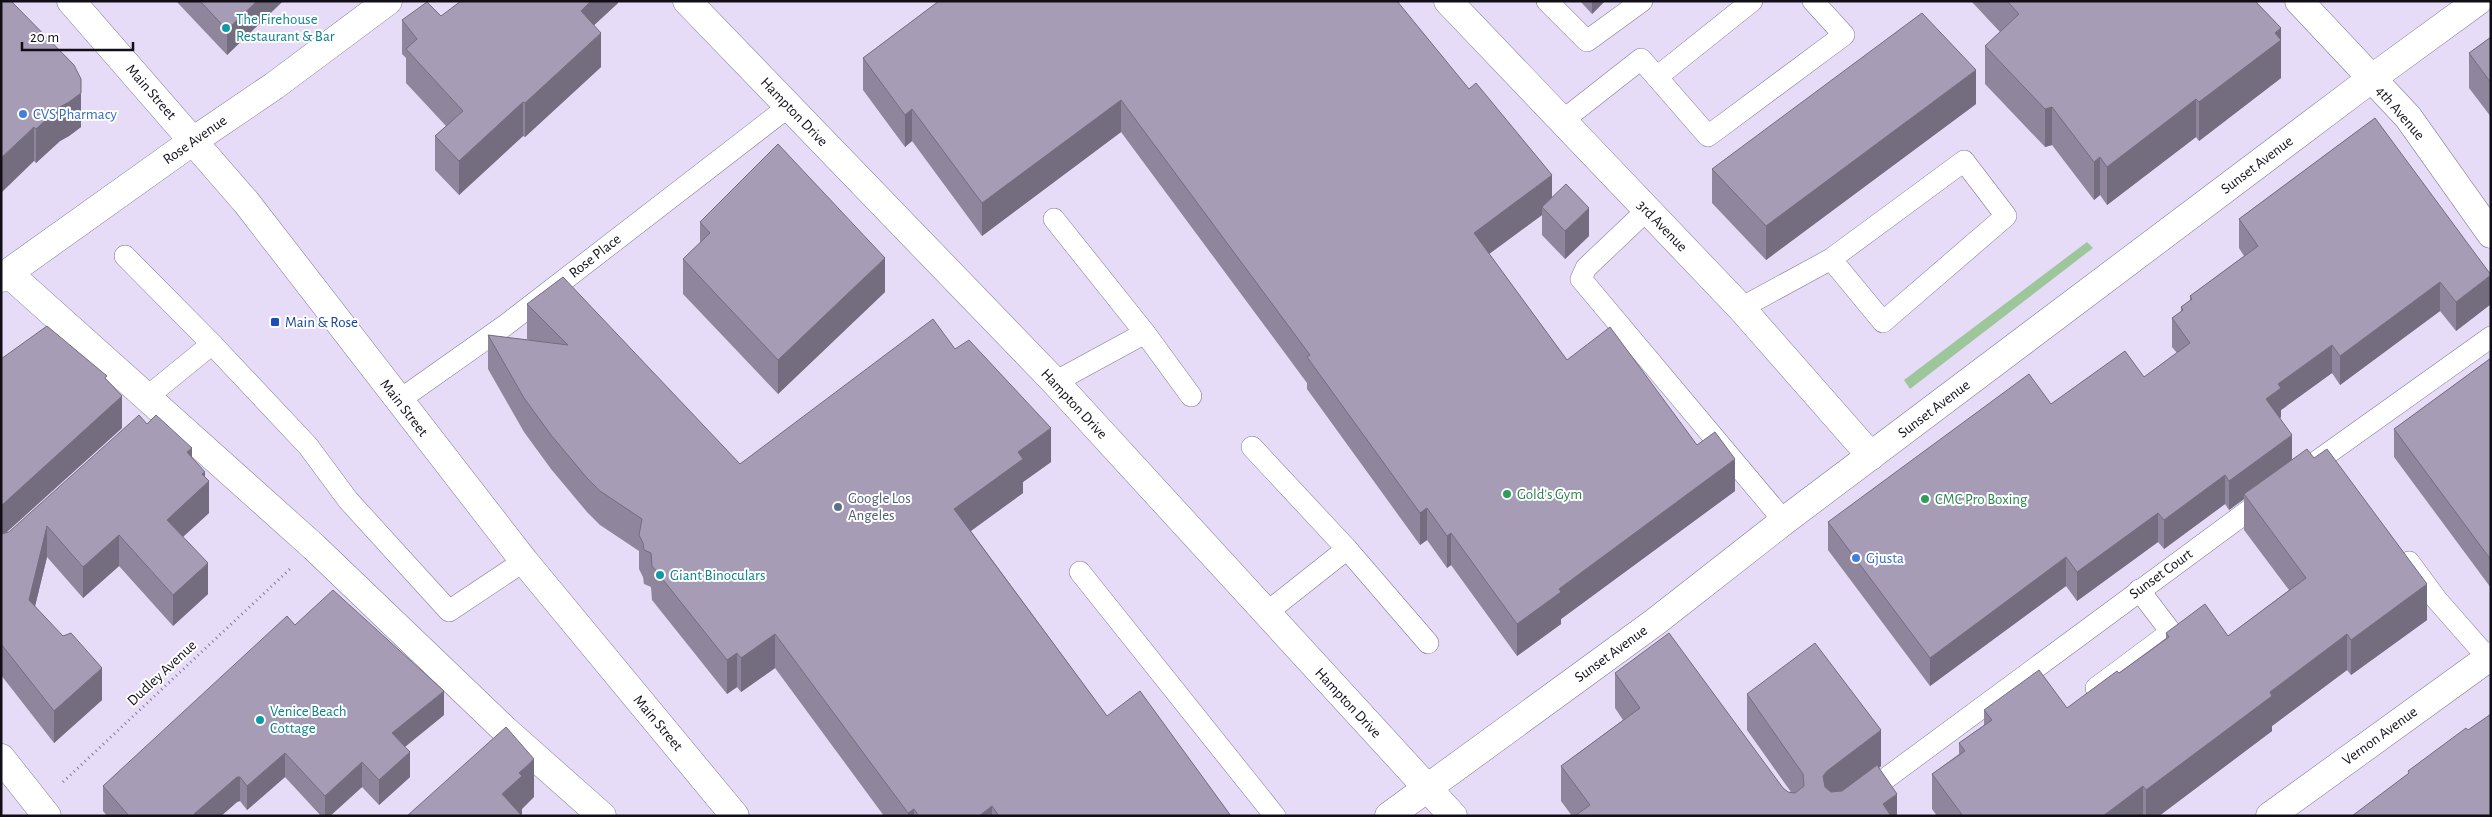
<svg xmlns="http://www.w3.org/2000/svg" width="2492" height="817" font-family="'Alegreya Sans',sans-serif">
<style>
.park{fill:#9dc69b}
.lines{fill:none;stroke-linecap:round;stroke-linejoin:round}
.service-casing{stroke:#847b93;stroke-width:22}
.minor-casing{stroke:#847b93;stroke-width:29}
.tertiary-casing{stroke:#847b93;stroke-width:29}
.secondary-casing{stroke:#847b93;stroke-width:29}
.path{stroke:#857e91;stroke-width:3;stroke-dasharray:1 4;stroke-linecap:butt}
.service{stroke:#fff;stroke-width:21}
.minor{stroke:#fff;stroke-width:28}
.tertiary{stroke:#fff;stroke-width:28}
.secondary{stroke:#fff;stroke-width:28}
.wall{fill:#8f869d}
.shaded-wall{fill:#746d7f}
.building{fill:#a69cb6;stroke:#746d7f}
.culture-dot{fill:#0f9aa8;stroke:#fff;stroke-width:2}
.shop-dot{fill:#3f7fe0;stroke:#fff;stroke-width:2}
.transit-dot{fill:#1a4fb4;stroke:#fff;stroke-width:2}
.leisure-dot{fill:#2e9e5b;stroke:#fff;stroke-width:2}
.service-dot{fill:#5c6f8a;stroke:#fff;stroke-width:2}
.labels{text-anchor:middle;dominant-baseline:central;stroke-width:4;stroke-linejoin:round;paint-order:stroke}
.culture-label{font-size:15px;fill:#0d838f;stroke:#fff;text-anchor:start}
.street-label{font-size:15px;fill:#110e17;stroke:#fff}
.shop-label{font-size:15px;fill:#366cbe;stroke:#fff;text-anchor:start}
.transit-label{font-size:15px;fill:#164399;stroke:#fff;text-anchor:start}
.leisure-label{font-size:15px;fill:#27864d;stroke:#fff;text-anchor:start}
.service-label{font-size:15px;fill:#4e5e75;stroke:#fff;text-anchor:start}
</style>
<rect width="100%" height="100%" fill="#e6dcf7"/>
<path class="park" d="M2087,242L2093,248L1910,389L1904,380Z"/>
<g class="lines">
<g class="service-casing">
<g id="service">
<path d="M1547,1L1587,41L1642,1"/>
<path d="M1657,77L1752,1"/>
<path d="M1562,121L1641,59L1708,136L1844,35L1813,1"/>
<path d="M1647,210L1586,268L1581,279L1784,521"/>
<path d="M1054,219L1145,333L1055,382"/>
<path d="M125,256L212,344L308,446L348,500L449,611L524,561"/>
<path d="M1741,308L1831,259L1964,161L2006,216L1883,322L1831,259"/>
<path d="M1145,333L1191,396"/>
<path d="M147,397L212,344"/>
<path d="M398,401L507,324L788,107"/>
<path d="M1252,447L1347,549L1266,613"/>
<path d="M2306,469L2491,337"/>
<path d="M1347,549L1428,643"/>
<path d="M2409,562L2437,600L2488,658"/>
<path d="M1080,572L1275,816"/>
<path d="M2096,688L2171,632L2139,590"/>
<path d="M1835,816L2267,497"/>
</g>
</g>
<g class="minor-casing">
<g id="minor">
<path d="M687,1L1055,382L1453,816"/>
<path d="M1448,1L1741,308L1871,456"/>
<path d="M2299,1L2408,117L2491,234"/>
<path d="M8,273L314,547L505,730L602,816"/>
<path d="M1389,816L1655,622L1784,521L2371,79L2478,1"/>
<path d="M2270,816L2491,656"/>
</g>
</g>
<g class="tertiary-casing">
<g id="tertiary">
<path d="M71,1L246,202L524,561L735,816"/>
<path d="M1,278L193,141L274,86L388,1"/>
</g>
</g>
<g class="secondary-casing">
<path id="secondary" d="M1,758L47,816"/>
</g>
<path class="path" d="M63,782L290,569"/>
<use href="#service" class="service"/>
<use href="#minor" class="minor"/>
<use href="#tertiary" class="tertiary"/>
<use href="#secondary" class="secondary"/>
</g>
<g class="wall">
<path d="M1,1L81,127L69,136L60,141L36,163L34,161Z"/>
<path d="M176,1H283L227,55Z"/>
<path d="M618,1V3L594,25L601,67L525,137L523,136L459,195L435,170V136L446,126L406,83V58L402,54V20Z"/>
<path d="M939,1L1552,197L1589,236L1565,259L1542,235V215L1489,254L1567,360L1697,445L1735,491L1561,619V624L1517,656L1451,565L1447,568L1427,540L1420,545L1307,389V383L1121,132L982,236L912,141L905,147L863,90V58Z"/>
<path d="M1580,1H1605L1592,14Z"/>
<path d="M1971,1H2255L2281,28V78L2199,141L2196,137L2107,205L2100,195L2094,200L2052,145L2045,147L1985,84V46L2000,32Z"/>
<path d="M2491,37V117L2469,88V53Z"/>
<path d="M1976,104L1766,260L1712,203V169Z"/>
<path d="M2375,118L2491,304L2456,331L2440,311L2340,385L2332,373L2281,410V417L2280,418L2292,459L2427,620L2351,675L2347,670L2272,726V731L2159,816H1937L1932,809V774L1959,754V743L1984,725V710L2067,708L2119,673L2166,638V633L2228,636L2289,590L2244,530V499L2229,510L2225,504L2164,549L2158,542L2077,601L2066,586L1930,686L1828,550V522L2051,404L2144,377L2177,353L2172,347V318L2181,312V307L2190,301V296L2244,256L2239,248V219Z"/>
<path d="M700,222L885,292L778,394L683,294V259L700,243Z"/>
<path d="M527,304L740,464L955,349L1051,462L1023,482V493L971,531L1107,716L1231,816H884L775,668L741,692L737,687L727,694L652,600L651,587L644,584L643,577L639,569V551L600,525L587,512L551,469L524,432L488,369V335L529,340L527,339Z"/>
<path d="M2491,358V588L2394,457V429Z"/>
<path d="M1,359L107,380L122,428L6,533L9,532L147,424L192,457L205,476L209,513L183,537L208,594L173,626L119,566L83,598L47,557L35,606L102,700L54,743L1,675Z"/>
<path d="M295,625L444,715L405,747L410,777L379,805L362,787L330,816H321L285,777L247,810L240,801L237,802L221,816H107L103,811V786Z"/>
<path d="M1615,673L1788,792H1791L1747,730V694L1881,766L1879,768L1897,816H1572L1561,801V766L1623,720L1615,708Z"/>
</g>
<g class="shaded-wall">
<path d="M257,1H283L227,55V30Z"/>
<path d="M586,1H618V3L590,29L581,11Z"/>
<path d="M1592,1H1605L1592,14Z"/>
<path d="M2281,28V78L2199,141V102Z"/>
<path d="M601,33V67L525,137V103Z"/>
<path d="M1976,70V104L1766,260V226Z"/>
<path d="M81,93V127L69,136L60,141L36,163V129L60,107Z"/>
<path d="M2196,99V137L2107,205V167Z"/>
<path d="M1121,100V132L982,236V203Z"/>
<path d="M523,102V136L459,195V161Z"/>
<path d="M2052,107V145L2045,147V109Z"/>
<path d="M912,109V141L905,147V115Z"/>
<path d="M34,127V161L1,193V158Z"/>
<path d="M2100,157V195L2094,200V162Z"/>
<path d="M1552,175V207H1542V215L1474,265V233Z"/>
<path d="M1589,208V236L1565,259V231Z"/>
<path d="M885,258V292L778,394V360Z"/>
<path d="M2491,275V304L2456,331V302Z"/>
<path d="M2440,282V311L2340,385V356Z"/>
<path d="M2332,345V373L2281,410V417L2266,428V399L2278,384Z"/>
<path d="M122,396V428L1,537V506Z"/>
<path d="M1051,428V462L1023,482V493L954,543V509L1018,452Z"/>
<path d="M2292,435V464L2244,494V499L2229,510V481Z"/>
<path d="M192,448V479L187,452Z"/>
<path d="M1735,459V491L1561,619V624L1517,656V624L1559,589Z"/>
<path d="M205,472V485L209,481V513L167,551V520L202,474Z"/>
<path d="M2225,475V504L2164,549V520Z"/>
<path d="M1427,508V540L1420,545V513Z"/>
<path d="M2158,513V542L2077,601V572Z"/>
<path d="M47,526V557L29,631V600Z"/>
<path d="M1451,533V565L1447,568V536Z"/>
<path d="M119,535V566L83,598V567Z"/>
<path d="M2066,557V586L1930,686V658Z"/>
<path d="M208,563V594L173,626V595Z"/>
<path d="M2427,584V620L2351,675V640Z"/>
<path d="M775,634V668L741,692V658Z"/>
<path d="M2347,634V670L2272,726V731L2159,816H2146V790L2270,692Z"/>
<path d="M737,653V687L727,694V660Z"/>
<path d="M102,668V700L54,743V711Z"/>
<path d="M444,691V715L392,757V733Z"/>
<path d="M1881,730V766L1827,806L1823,776L1827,771Z"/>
<path d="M410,752V777L379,805V780Z"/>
<path d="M285,753V777L247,810V786Z"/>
<path d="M534,759V797L522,809V814L520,816L502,794L519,773Z"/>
<path d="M362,762V787L330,816H325V796Z"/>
<path d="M237,777H240V801L237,802L221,816H194V814Z"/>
<path d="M2143,786V816H2103Z"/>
<path d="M1897,794V816H1883V804Z"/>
<path d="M992,806V816H979Z"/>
<path d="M914,809V816H908V813Z"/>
</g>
<g class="building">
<path d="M1,1H11L74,65L81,79V93L69,102L60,107L36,129L34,127L1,158Z"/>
<path d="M200,1H257L227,30Z"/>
<path d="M461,1H589L590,2L581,11L601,33L525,103L523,102L459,161L435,136L463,111L406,49L417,39L402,20L427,2L441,16Z"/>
<path d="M939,1H1038L1039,2L1040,1H1397L1469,89L1476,83L1552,175L1474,233L1567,360L1610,327L1697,445L1715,432L1735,459L1559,589L1561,592L1517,624L1451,533L1447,536L1427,508L1420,513L1307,357L1310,355L1121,100L982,203L912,109L905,115L863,58Z"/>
<path d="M2007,1H2255L2281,28L2275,33L2281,40L2199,102L2196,99L2107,167L2100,157L2094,162L2052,107L2045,109L1985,46L2019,14Z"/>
<path d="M1922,13L1976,70L1766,226L1712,169Z"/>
<path d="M2491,37V83L2469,53Z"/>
<path d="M2375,118L2491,275L2456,302L2440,282L2340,356L2332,345L2278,384L2281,388L2266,399L2292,435L2229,481L2225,475L2164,520L2158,513L2077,572L2066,557L1930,658L1828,522L2029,374L2051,404L2125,351L2144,377L2190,343L2172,318L2183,310L2181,307L2192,299L2190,296L2258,246L2239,219Z"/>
<path d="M778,144L885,258L778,360L683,259L710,233L700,222Z"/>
<path d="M1566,184L1589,208L1565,231L1542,207Z"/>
<path d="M563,277L740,464L933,319L955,349L969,340L1051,428L1018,452L1023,459L954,509L1107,716L1140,691L1231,816H999L992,806L979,816H919L914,809L908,813L775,634L741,658L737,653L727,660L652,566L651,553L644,550L643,543L639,535L642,519L600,491L587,478L551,435L524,398L488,335L568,345L527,304Z"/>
<path d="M47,326L107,376L105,378L122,396L1,506V359Z"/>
<path d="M2491,358V560L2394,429Z"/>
<path d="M139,415L147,424L156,415L192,448L187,452L205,472L202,474L209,481L167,520L208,563L173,595L119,535L83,567L47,526L29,600L63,636L71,633L102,668L54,711L1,644V534L9,532Z"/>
<path d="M2307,449L2314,458L2327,449L2427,584L2351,640L2347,634L2270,692L2272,696L2146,790L2143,786L2103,816H1963L1932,774L1965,751L1959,743L1992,720L1984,710L2039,670L2067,708L2117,671L2119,673L2169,637L2166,633L2205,604L2228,636L2306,578L2244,494Z"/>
<path d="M333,590L444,691L392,733L410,752L379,780L362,762L325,796L285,753L247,786L240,777H237L194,814L195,816H129L103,786L287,616L295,625Z"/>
<path d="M1669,633L1783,788L1788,792L1795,793L1804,786L1803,774L1747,694L1815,643L1881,730L1827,771L1823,776L1825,787L1831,792L1842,791L1877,765L1897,794L1883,804L1891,816H1575L1590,805L1561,766L1640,708L1615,673Z"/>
<path d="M2491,714V816H2352L2409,773L2408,771L2466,728L2468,730Z"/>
<path d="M506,727L534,759L519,773L522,776L502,794L522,816H407Z"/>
</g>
<g class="culture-dot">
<circle cx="226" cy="28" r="5"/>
<circle cx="660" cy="575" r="5"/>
<circle cx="260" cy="720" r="5"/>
</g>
<g class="shop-dot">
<circle cx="23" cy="114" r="5"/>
<circle cx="1856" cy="558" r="5"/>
</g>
<rect class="transit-dot" x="270" y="317" width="10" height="10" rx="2.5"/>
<g class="leisure-dot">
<circle cx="1507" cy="494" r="5"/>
<circle cx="1925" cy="499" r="5"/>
</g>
<circle class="service-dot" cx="838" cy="507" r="5"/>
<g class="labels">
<g class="culture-label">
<text x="236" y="19">The Firehouse<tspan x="236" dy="17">Restaurant &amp; Bar</tspan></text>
<text x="670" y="575">Giant Binoculars</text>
<text x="270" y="711">Venice Beach<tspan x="270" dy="17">Cottage</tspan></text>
</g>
<g class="street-label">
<text transform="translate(151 92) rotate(49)">Main Street</text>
<text transform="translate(794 112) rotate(46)">Hampton Drive</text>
<text transform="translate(2400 113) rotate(49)">4th Avenue</text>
<text transform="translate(195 140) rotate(-35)">Rose Avenue</text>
<text transform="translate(2257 165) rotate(-37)">Sunset Avenue</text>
<text transform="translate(1662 226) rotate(46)">3rd Avenue</text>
<text transform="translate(595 256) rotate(-38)">Rose Place</text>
<text transform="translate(1074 404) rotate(47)">Hampton Drive</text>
<text transform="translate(404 408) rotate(52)">Main Street</text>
<text transform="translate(1934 409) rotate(-37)">Sunset Avenue</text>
<text transform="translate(2161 574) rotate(-36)">Sunset Court</text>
<text transform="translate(1611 654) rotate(-36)">Sunset Avenue</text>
<text transform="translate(162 673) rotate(-43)">Dudley Avenue</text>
<text transform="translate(1348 703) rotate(47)">Hampton Drive</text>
<text transform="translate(658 723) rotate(50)">Main Street</text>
<text transform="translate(2380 736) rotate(-36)">Vernon Avenue</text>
</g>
<g class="shop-label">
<text x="33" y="114">CVS Pharmacy</text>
<text x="1866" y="558">Gjusta</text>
</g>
<g class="transit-label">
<text x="285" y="322">Main &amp; Rose</text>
</g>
<g class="leisure-label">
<text x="1517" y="494">Gold's Gym</text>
<text x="1935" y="499">CMC Pro Boxing</text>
</g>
<g class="service-label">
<text x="848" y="498">Google Los<tspan x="848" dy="17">Angeles</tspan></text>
</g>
</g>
<rect width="2492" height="817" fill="none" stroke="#110e17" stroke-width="5"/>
<path d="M22 42v8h111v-8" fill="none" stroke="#110e17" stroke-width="2.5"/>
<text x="30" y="42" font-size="15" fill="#110e17" stroke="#ffffff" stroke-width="4" paint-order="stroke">20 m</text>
</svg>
